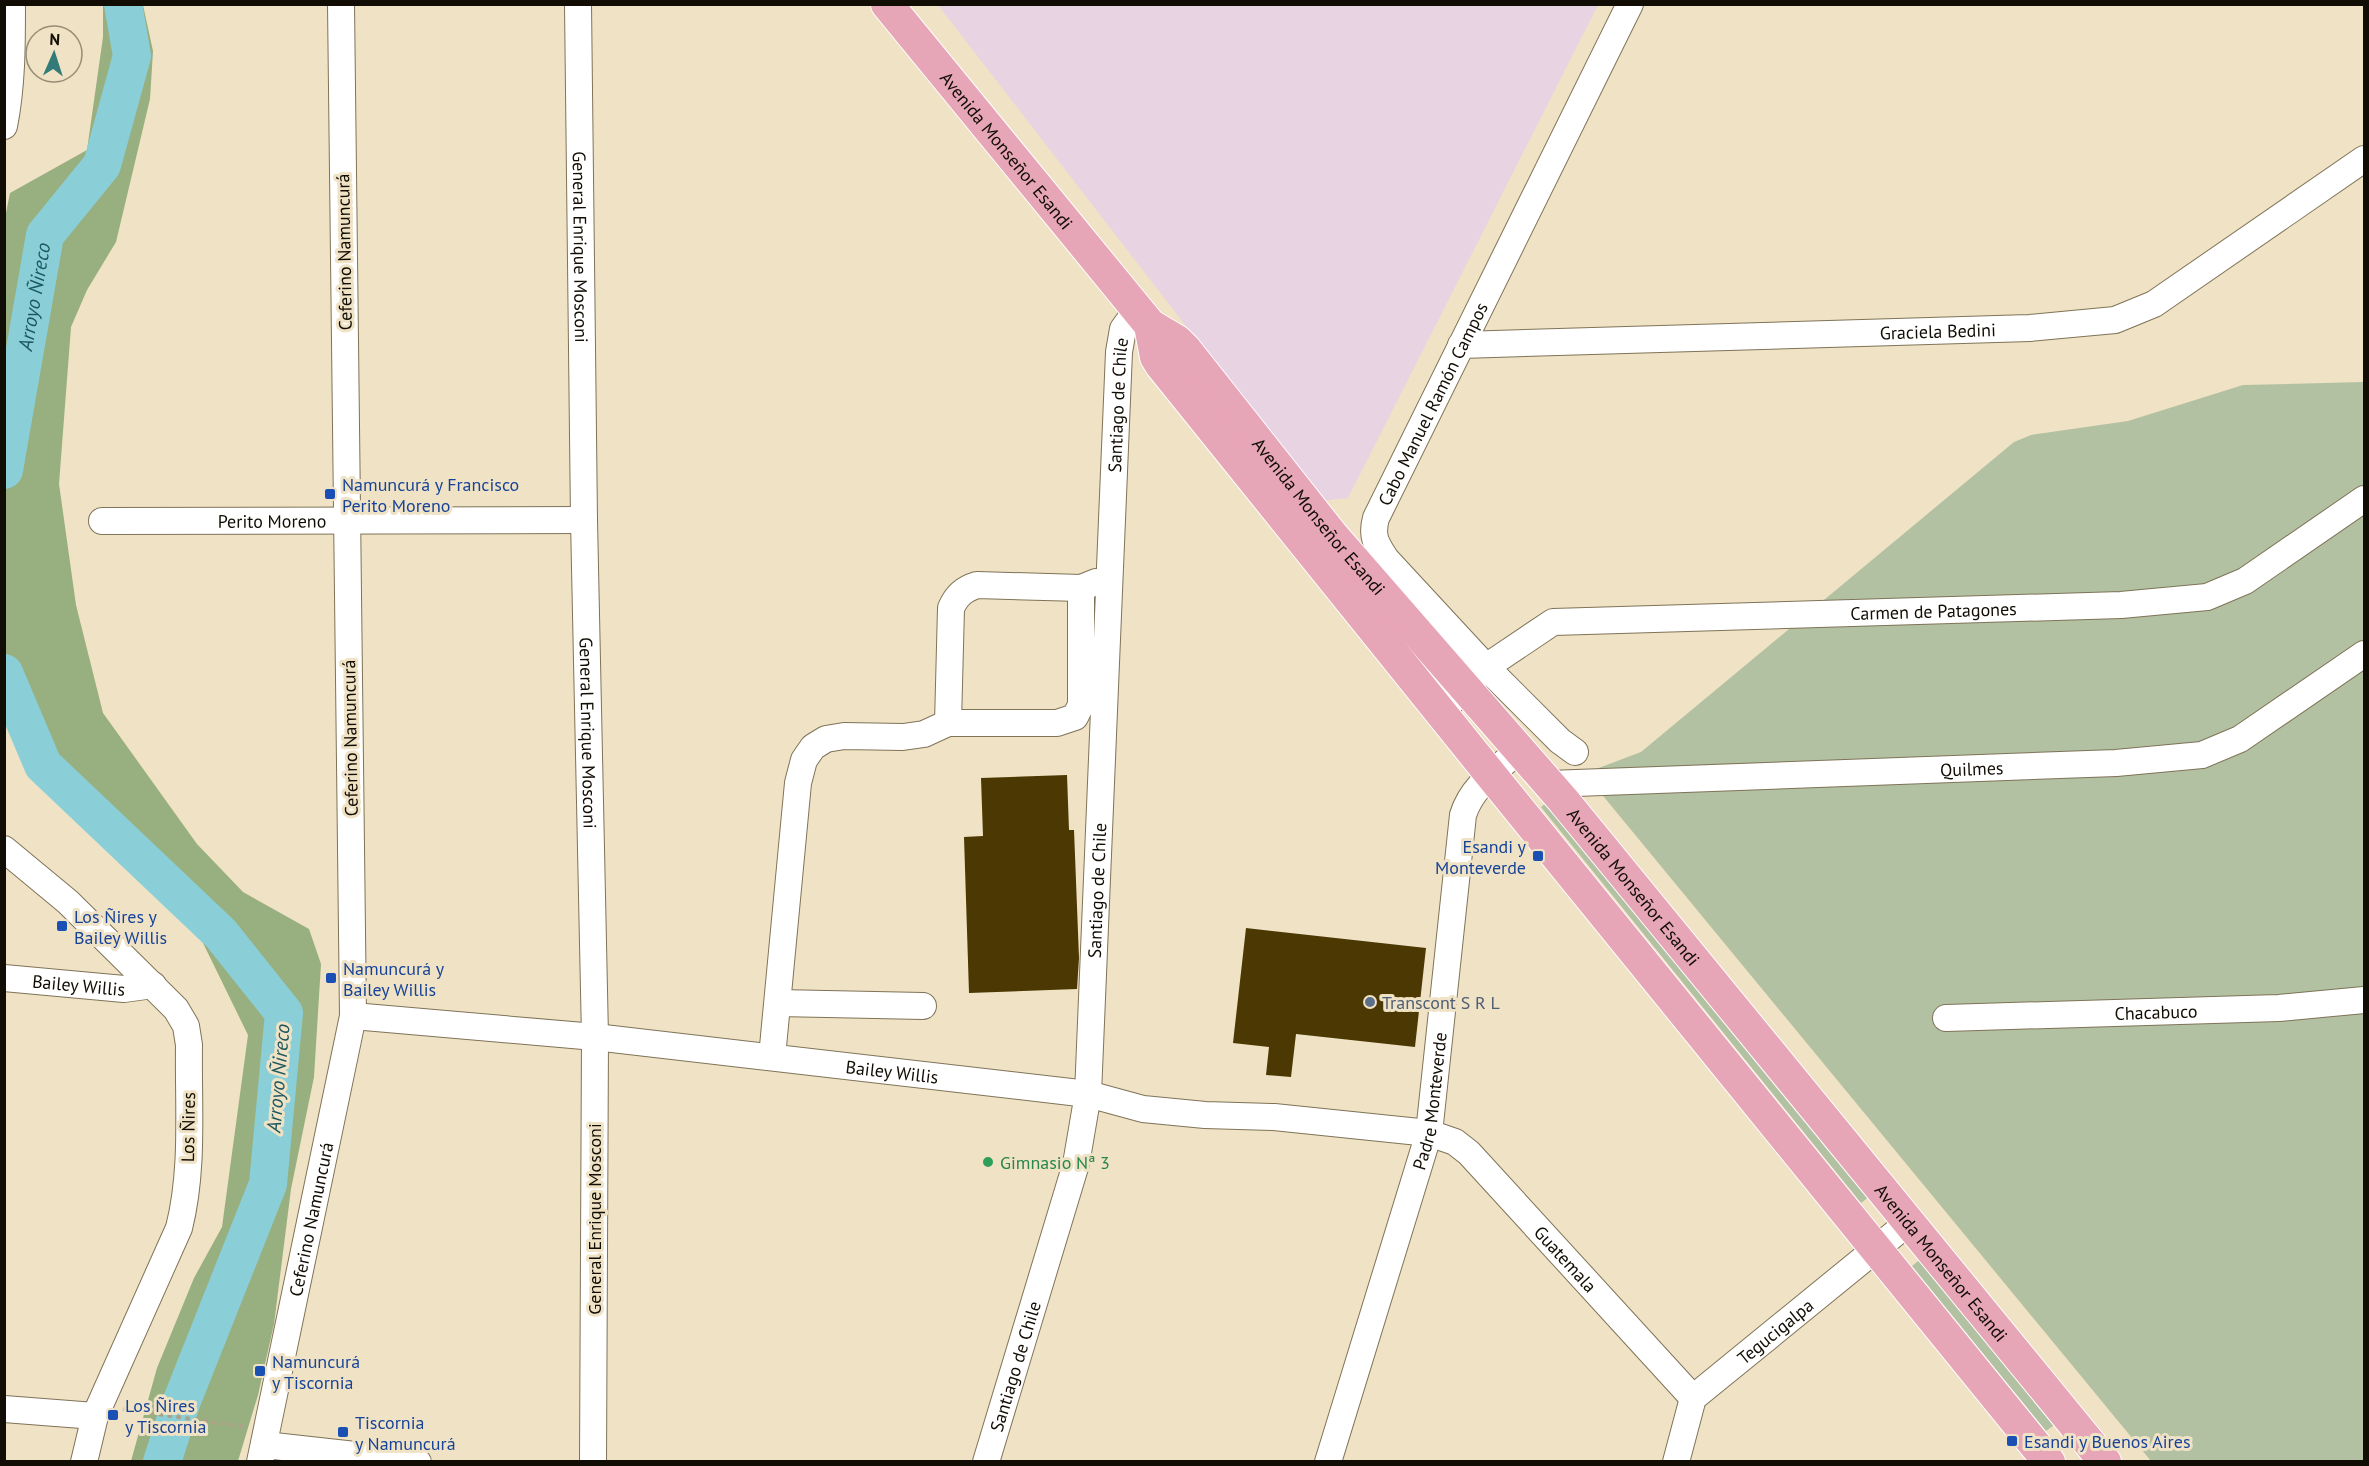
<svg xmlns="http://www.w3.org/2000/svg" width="2369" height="1466" font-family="'PT Sans',sans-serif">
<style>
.industrial{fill:#e7d3e2}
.green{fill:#b2c1a2}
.forest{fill:#98af7f}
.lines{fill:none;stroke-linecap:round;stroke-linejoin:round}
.river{stroke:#8acfd8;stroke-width:38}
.building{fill:#4b3802}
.minor-casing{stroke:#7f7358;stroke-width:28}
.major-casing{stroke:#fff;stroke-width:34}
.path{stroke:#aca189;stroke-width:4;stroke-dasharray:4.5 4.5;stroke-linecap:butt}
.minor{stroke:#fff;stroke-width:26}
.major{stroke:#e7a5b8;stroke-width:32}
.transit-dot{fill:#1a4fb4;stroke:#f0e2c4;stroke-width:2}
.service-dot{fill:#5c6f8a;stroke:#f0e2c4;stroke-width:2}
.leisure-dot{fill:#2e9e5b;stroke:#f0e2c4;stroke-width:2}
.labels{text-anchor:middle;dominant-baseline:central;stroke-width:6;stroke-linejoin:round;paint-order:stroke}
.street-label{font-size:18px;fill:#110d04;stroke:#f0e2c4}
.transit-label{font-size:18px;fill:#164399;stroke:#f0e2c4;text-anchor:start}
.service-label{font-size:18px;fill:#4e5e75;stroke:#f0e2c4;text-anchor:start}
.leisure-label{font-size:18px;fill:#27864d;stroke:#f0e2c4;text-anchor:start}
.water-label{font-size:20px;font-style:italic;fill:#1d585f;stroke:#f0e2c4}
</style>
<rect width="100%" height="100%" fill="#f0e2c4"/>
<path class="industrial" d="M938,5H1598L1348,498L1321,501Z"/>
<g class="green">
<path d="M2364,382V1461H2151L1590,780L1596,769L1641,752L2014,442L2031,435L2128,421L2243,385Z"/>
<path d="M1551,799L1871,1195L1861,1203L1541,807Z"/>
<path d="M1922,1258L2057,1423L2046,1431L1912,1266Z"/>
</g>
<path class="forest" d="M103,5H143L153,51L150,99L116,242L87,290L71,327L59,484L76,605L103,713L197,844L243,892L309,929L321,964L314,1077L291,1189L274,1324L258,1395L238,1461H131L157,1368L194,1278L222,1227L248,1035L202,941L143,860L5,718V218L10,193L87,150L103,37Z"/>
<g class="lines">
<g class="river">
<path id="s1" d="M4,470L45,235L102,165L132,56L123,4"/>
<path d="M4,673L43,765L221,934L284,1013L268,1184L181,1403L162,1462"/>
</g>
</g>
<g class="building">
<path d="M1067,775L1069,830H1074L1079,958L1077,989L969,993L964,837L983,836L981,778Z"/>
<path d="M1246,928L1426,948L1415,1047L1296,1034L1291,1077L1266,1075L1269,1047L1233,1043Z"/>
</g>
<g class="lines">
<g class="minor-casing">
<g id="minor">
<path id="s2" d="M578,4L584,520L595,1037L593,1462"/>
<path d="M4,126C12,86 12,46 12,4"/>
<path id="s3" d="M1461,345L2030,328L2115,320L2154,304L2364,159"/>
<path id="s4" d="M102,521L584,520"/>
<path id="s5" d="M1441,712L1486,667L1553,622L2121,605L2207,597L2245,581L2364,499"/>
<path d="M948,723L951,608C957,595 964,589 977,585L1081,588L1096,582"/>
<path id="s6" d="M1575,752L1560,741L1486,667L1386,559C1376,544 1371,536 1376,518L1630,4"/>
<path id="s7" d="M1549,784L2116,763L2202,755L2240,739L2364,654"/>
<path d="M4,849L68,902L176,1009L186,1026L189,1045C188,1105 194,1169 179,1228L95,1416L84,1462"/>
<path id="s8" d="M4,978L124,989L153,985"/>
<path d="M778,1003L923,1006"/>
<path id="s9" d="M353,1016L595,1037L1088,1094L1143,1109L1205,1115L1274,1117L1429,1133L1455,1142L1469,1153L1693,1398"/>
<path id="s10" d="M1946,1018L2279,1008L2364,1000"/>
<path d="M772,1057L798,783L804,760L813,747L826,739L844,736L903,737L924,734L948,723H1057L1075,717L1081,705V588"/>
<path d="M4,1409L95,1416"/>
<path d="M265,1445L418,1462"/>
<path id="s11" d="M260,1462L353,1016L341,4"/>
<path id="s12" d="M986,1462L1076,1164L1088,1094L1119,352L1123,329L1137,310"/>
<path id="s13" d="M1328,1462L1429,1133L1463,815C1472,786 1498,769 1520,749"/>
<path id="s14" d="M1676,1462L1693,1398L1909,1222"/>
</g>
</g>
<g class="major-casing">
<g id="major">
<path id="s15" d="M887,4L1150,325L1177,341L1185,349L1332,535L1563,800L2105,1462"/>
<path d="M1150,325L1156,357L1161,365L1491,775L2049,1462"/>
</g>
</g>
<path class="path" d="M123,1409L246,1427"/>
<use href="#minor" class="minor"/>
<use href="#major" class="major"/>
</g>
<g class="transit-dot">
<rect x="324" y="488" width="12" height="12" rx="3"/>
<rect x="1532" y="850" width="12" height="12" rx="3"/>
<rect x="56" y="920" width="12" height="12" rx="3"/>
<rect x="325" y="972" width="12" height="12" rx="3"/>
<rect x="254" y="1365" width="12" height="12" rx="3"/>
<rect x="107" y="1409" width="12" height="12" rx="3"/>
<rect x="337" y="1426" width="12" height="12" rx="3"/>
<rect x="2006" y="1435" width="12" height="12" rx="3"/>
</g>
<circle class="service-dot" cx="1370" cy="1002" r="6"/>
<circle class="leisure-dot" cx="988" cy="1162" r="6"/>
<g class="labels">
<g class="street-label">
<text stroke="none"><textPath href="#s15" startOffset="189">Avenida Monseñor Esandi</textPath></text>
<text stroke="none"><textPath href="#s2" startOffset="243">General Enrique Mosconi</textPath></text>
<text transform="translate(344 252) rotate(-91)">Ceferino Namuncurá</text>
<text stroke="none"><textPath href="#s3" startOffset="477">Graciela Bedini</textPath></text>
<text stroke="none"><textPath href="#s6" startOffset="442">Cabo Manuel Ramón Campos</textPath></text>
<text stroke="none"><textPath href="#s12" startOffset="1072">Santiago de Chile</textPath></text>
<text stroke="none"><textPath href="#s15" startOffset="672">Avenida Monseñor Esandi</textPath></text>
<text stroke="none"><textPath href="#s4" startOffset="170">Perito Moreno</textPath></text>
<text stroke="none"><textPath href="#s5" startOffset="525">Carmen de Patagones</textPath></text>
<text stroke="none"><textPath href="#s2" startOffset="729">General Enrique Mosconi</textPath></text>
<text transform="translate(350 738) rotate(-91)">Ceferino Namuncurá</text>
<text stroke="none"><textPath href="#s7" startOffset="423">Quilmes</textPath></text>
<text stroke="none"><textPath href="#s15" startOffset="1158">Avenida Monseñor Esandi</textPath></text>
<text stroke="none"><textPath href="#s12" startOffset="586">Santiago de Chile</textPath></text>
<text stroke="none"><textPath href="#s8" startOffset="75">Bailey Willis</textPath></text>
<text stroke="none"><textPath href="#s10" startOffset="210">Chacabuco</textPath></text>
<text stroke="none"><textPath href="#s9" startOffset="542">Bailey Willis</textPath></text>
<text stroke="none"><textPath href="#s13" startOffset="376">Padre Monteverde</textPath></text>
<text transform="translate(188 1127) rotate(-89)">Los Ñires</text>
<text stroke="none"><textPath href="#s11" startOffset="248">Ceferino Namuncurá</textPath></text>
<text transform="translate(594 1219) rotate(-90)">General Enrique Mosconi</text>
<text stroke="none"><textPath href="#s9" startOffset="1272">Guatemala</textPath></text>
<text stroke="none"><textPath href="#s15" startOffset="1644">Avenida Monseñor Esandi</textPath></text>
<text stroke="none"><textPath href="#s14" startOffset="172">Tegucigalpa</textPath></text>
<text stroke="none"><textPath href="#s12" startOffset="100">Santiago de Chile</textPath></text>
</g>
<g class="transit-label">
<text x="342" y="484">Namuncurá y Francisco<tspan x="342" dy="21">Perito Moreno</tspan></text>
<text x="1526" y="846" text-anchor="end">Esandi y<tspan x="1526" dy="21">Monteverde</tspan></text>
<text x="74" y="916">Los Ñires y<tspan x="74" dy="21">Bailey Willis</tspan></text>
<text x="343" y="968">Namuncurá y<tspan x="343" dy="21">Bailey Willis</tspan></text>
<text x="272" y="1361">Namuncurá<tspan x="272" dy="21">y Tiscornia</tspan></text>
<text x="125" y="1405">Los Ñires<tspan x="125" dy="21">y Tiscornia</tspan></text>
<text x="355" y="1422">Tiscornia<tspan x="355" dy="21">y Namuncurá</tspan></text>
<text x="2024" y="1441">Esandi y Buenos Aires</text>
</g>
<g class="service-label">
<text x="1382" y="1002">Transcont S R L</text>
</g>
<g class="leisure-label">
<text x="1000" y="1162">Gimnasio Nª 3</text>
</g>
<g class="water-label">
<text stroke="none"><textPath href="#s1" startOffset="176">Arroyo Ñireco</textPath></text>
<text transform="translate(278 1078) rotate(-85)">Arroyo Ñireco</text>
</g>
</g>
<rect width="2369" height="1466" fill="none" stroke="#110d04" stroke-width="12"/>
<g transform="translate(54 54) rotate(3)"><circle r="28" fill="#f0e2c4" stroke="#978d77" stroke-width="1.5"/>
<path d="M0-4.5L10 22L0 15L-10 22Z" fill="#327b78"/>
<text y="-9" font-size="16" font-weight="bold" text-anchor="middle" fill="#110d04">N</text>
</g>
</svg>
